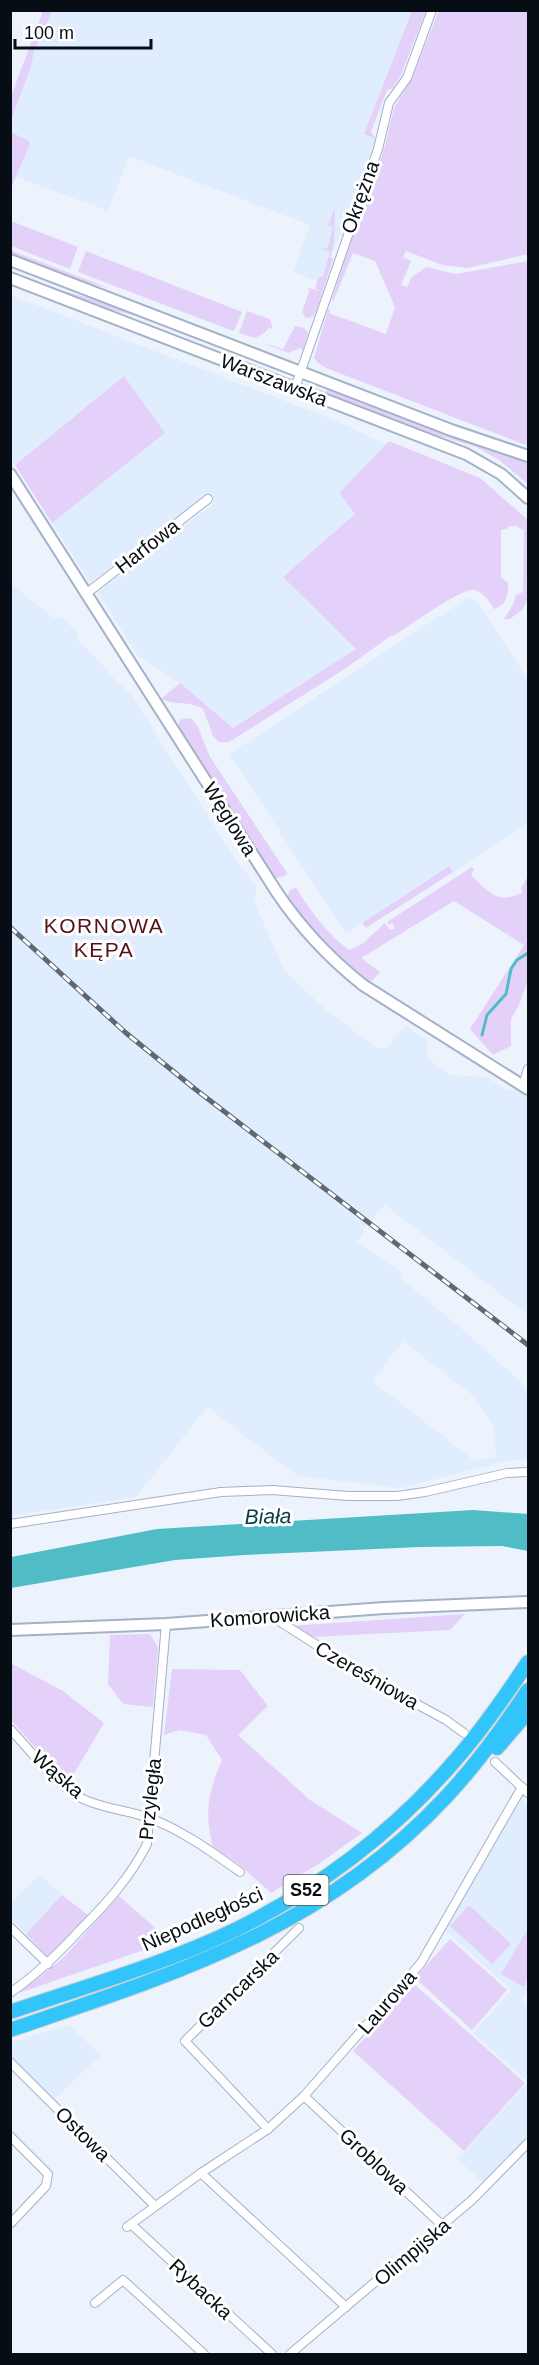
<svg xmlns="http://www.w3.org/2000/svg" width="539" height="2365" font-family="Arial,sans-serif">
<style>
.built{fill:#e0edfe;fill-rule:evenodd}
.green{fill:#e4d1f9}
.water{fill:#4fbcc6}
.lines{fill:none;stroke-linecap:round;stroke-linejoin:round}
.stream{stroke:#4fbcc6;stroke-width:3}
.street-casing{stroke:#a2b2c7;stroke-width:10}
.secondary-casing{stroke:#a2b2c7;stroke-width:14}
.highway-casing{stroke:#cdcfd0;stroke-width:16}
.street{stroke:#fff;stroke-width:8}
.secondary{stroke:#fff;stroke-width:10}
.highway{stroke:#31c5fc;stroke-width:14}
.rail-casing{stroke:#626870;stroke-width:5}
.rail{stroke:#fff;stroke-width:3;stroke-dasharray:9;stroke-linecap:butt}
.labels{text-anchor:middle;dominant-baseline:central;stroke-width:6;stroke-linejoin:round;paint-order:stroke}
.shield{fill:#fff;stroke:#51565a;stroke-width:1.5}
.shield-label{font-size:18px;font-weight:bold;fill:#070d14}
.street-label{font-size:20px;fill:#070d14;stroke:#fff}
.neighbourhood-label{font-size:21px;letter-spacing:1.5px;fill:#571215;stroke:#fff}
.water-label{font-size:21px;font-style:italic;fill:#083d41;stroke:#fff}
</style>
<rect width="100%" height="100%" fill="#edf3fc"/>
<g class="built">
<path d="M43,11H424L392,78L371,132L370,136L376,139L321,283L293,272L310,225L129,156L108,211L11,175L24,142L11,135L10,97Z"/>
<path d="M10,295L334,420L386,444L339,493L355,514L283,577L357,649L233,728L180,683L138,656L97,592L214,503L207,496L90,583L52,523L165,433L124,376L15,465L10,458Z"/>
<path d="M11,584L54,618L60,617L78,632L77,640L88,649L117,682L130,693L229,849L256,887L255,904L284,970L325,1009L375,1047L385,1049L406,1026L427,1041V1058L450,1075L487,1077L509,1091L513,1088L528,1098V1315L385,1205L364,1228L363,1237L355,1241L402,1273L399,1277L469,1335L528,1389V1459L507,1461L401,1488L298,1476L207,1407L136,1497L11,1516ZM403,1341L471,1394L493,1425L496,1457L472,1461L470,1457L372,1381Z"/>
<path d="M471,598L478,603L528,680V824L453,872L448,866L346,933L229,754L466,599Z"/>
<path d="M521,1799L528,1805V1988L522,1999L528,2005V2136L510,2158L483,2183L458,2159L528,2082L473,2033L511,1990L444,1929Z"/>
<path d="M40,1874L62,1895L26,1934L11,1918L10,1903Z"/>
<path d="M68,2025L101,2055L54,2099L11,2056V2042Z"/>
</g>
<g class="green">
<path d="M439,10L528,11V254L468,268L442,265L406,251L403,257L411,261L401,285L407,287L411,278L426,267L456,274L528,261V446L326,368L318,363L314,358L328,310L331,309L329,313L386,334L395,307L375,261L353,253L333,302L332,299L354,231L384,150L394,108L411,80Z"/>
<path d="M43,11H52L34,51L31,67L11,120V97Z"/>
<path d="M412,11H426L401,75L392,89L387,90L371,132L376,139L364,134Z"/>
<path d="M11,132L29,141L30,144L11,188L12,156Z"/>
<path d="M335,207L334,244L330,257L333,259L316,312L313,317L306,318L302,312L309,291L308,288L321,291L315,288L318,279L323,276L330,252L320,248L327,249L333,227L328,225Z"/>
<path d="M11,221L78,247L70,269L11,246Z"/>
<path d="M10,250L111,289L67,277L11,255Z"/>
<path d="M86,251L242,312L235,329L233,331L78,272Z"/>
<path d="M10,271L60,290L107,303L287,373L137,316L92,305L11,273Z"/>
<path d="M247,311L270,319L273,329L269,328L263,334L255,338L239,333Z"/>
<path d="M295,326L304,328L308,333L303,350L300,348L289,353L260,342L283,349Z"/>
<path d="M124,376L165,433L52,523L15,465Z"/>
<path d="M328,388L470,443L528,461V484L499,460L476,447L414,428L325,394Z"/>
<path d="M389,441L480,478L528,520V599L522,610L510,619H504L513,605L516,595L523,592L524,530L516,526H509L507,529L501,530V578L508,582C508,594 508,605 494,609C489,601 484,592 474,590C462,587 407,628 393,636L392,635L343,670L229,742H219L213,736L203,709C190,700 175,706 161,699L180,683L233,728L356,649L283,577L355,514L339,493Z"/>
<path d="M187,718L192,719L198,727L210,757L287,873L285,876L275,878L270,874L178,727L180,720Z"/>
<path d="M449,866L453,872L366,928L362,923Z"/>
<path d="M472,867L474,869L471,875C490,893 496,904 522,893L521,888L528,876V980L519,1005L511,1019V1046L493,1055L470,1029L524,945L454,901L361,958L380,972L373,980L368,981L322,943L288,899L289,891L296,887C307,907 332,940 350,950L362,944L385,923L390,930L395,928L392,923L389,925L387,922Z"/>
<path d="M465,1614L450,1630L313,1637V1639L290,1626Z"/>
<path d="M150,1634L158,1647L153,1707L123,1704L108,1684L110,1635Z"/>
<path d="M10,1663L63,1691L104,1723L69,1782L48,1762L11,1720Z"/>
<path d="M172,1669L240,1670L268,1706L238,1735L310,1800L362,1833L320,1863L271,1893L239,1864L213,1847C204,1811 208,1793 222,1760L206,1735L179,1730L164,1735Z"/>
<path d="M62,1895L88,1915L48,1957L26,1934Z"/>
<path d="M119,1896L170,1941L19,1993L63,1958Z"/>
<path d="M469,1905L511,1944L492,1964L450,1926Z"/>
<path d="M526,1932L528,1933V1978L524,1987L501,1974Z"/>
<path d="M450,1939L507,1990L472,2030L415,1978Z"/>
<path d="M414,1984L525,2083L464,2151L353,2051Z"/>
</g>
<path class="water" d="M473,1510L528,1514V1551L502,1546L420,1547L245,1555L175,1560L11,1588V1557L157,1529Z"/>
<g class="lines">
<path class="stream" d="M482,1035L487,1015L506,994L511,969L517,960L528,953"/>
<g class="street-casing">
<g id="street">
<path d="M295,388L378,149L389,103L407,78L432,10"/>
<path d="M87,593L208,499"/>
<path d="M523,1085L528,1069"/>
<path d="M10,1524L221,1492L272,1490L348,1496H397L425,1492L507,1473L528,1472"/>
<path d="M271,1616L367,1677L446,1720L464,1733"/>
<path d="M10,1729C32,1752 55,1784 83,1799C104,1809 128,1810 149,1818C182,1830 212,1852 240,1872"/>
<path d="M495,1762L528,1793"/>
<path d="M10,1927L48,1964"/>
<path d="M10,1993C36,1975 58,1954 79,1931C106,1904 130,1878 147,1844L166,1624"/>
<path d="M10,2062L155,2206"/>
<path d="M304,2096L443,2226"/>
<path d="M268,2129L185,2041L299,1928"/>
<path d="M10,2136L48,2174L46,2186L11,2223"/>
<path d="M201,2173L346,2307"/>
<path d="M131,2224L272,2354"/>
<path d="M127,2227L201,2173L268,2129L304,2096L421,1963L522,1787"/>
<path d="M95,2303L123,2280L204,2354"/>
<path d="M290,2354L472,2200L528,2143"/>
</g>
</g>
<g class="secondary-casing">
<g id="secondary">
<path d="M10,260L451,430L528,456"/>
<path d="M10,278L466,454L501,474L528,498"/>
<path d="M10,474L276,891C300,927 329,958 363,985L528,1089"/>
<path d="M10,1630L166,1624L384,1608L528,1602"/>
</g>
</g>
<g class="highway-casing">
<g id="highway">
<path d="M497,1748L528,1712"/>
<path d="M10,2012C86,1986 165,1964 237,1929C321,1887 397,1829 458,1757C484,1727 506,1695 528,1662"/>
<path d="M10,2030C174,1974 323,1929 445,1798C476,1765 503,1728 528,1690"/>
</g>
</g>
<use href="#street" class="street"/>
<use href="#secondary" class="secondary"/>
<use href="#highway" class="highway"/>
<g class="rail-casing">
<path id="rail" d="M10,927L126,1033L195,1089L528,1345"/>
</g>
<use href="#rail" class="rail"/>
</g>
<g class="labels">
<rect class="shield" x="283.5" y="1875" width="45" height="30" rx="4.5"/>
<g class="shield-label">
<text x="306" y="1890">S52</text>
</g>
<g class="street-label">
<text transform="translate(360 197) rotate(-70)">Okrężna</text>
<text transform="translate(274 380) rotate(21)">Warszawska</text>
<text transform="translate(147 546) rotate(-38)">Harfowa</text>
<text transform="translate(230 819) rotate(58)">Węglowa</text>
<text transform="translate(270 1616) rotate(-4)">Komorowicka</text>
<text transform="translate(367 1675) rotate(30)">Czereśniowa</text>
<text transform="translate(58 1774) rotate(41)">Wąska</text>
<text transform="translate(150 1799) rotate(-84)">Przyległa</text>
<text transform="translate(202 1919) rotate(-24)">Niepodległości</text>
<text transform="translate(238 1989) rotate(-44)">Garncarska</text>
<text transform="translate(387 2002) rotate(-49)">Laurowa</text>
<text transform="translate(83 2134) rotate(45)">Ostowa</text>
<text transform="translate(374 2161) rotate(43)">Groblowa</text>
<text transform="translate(412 2252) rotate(-40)">Olimpijska</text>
<text transform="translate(201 2289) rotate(43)">Rybacka</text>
</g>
<g class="neighbourhood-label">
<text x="104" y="925">KORNOWA<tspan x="104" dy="24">KĘPA</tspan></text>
</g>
<g class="water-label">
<text transform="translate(268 1516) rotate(-1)">Biała</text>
</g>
</g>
<rect width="539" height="2365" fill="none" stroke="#070d14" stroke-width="24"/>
<path d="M15 39v9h136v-9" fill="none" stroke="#070d14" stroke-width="3"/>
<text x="24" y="39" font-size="18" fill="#070d14" stroke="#ffffff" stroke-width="4.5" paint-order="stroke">100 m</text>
</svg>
